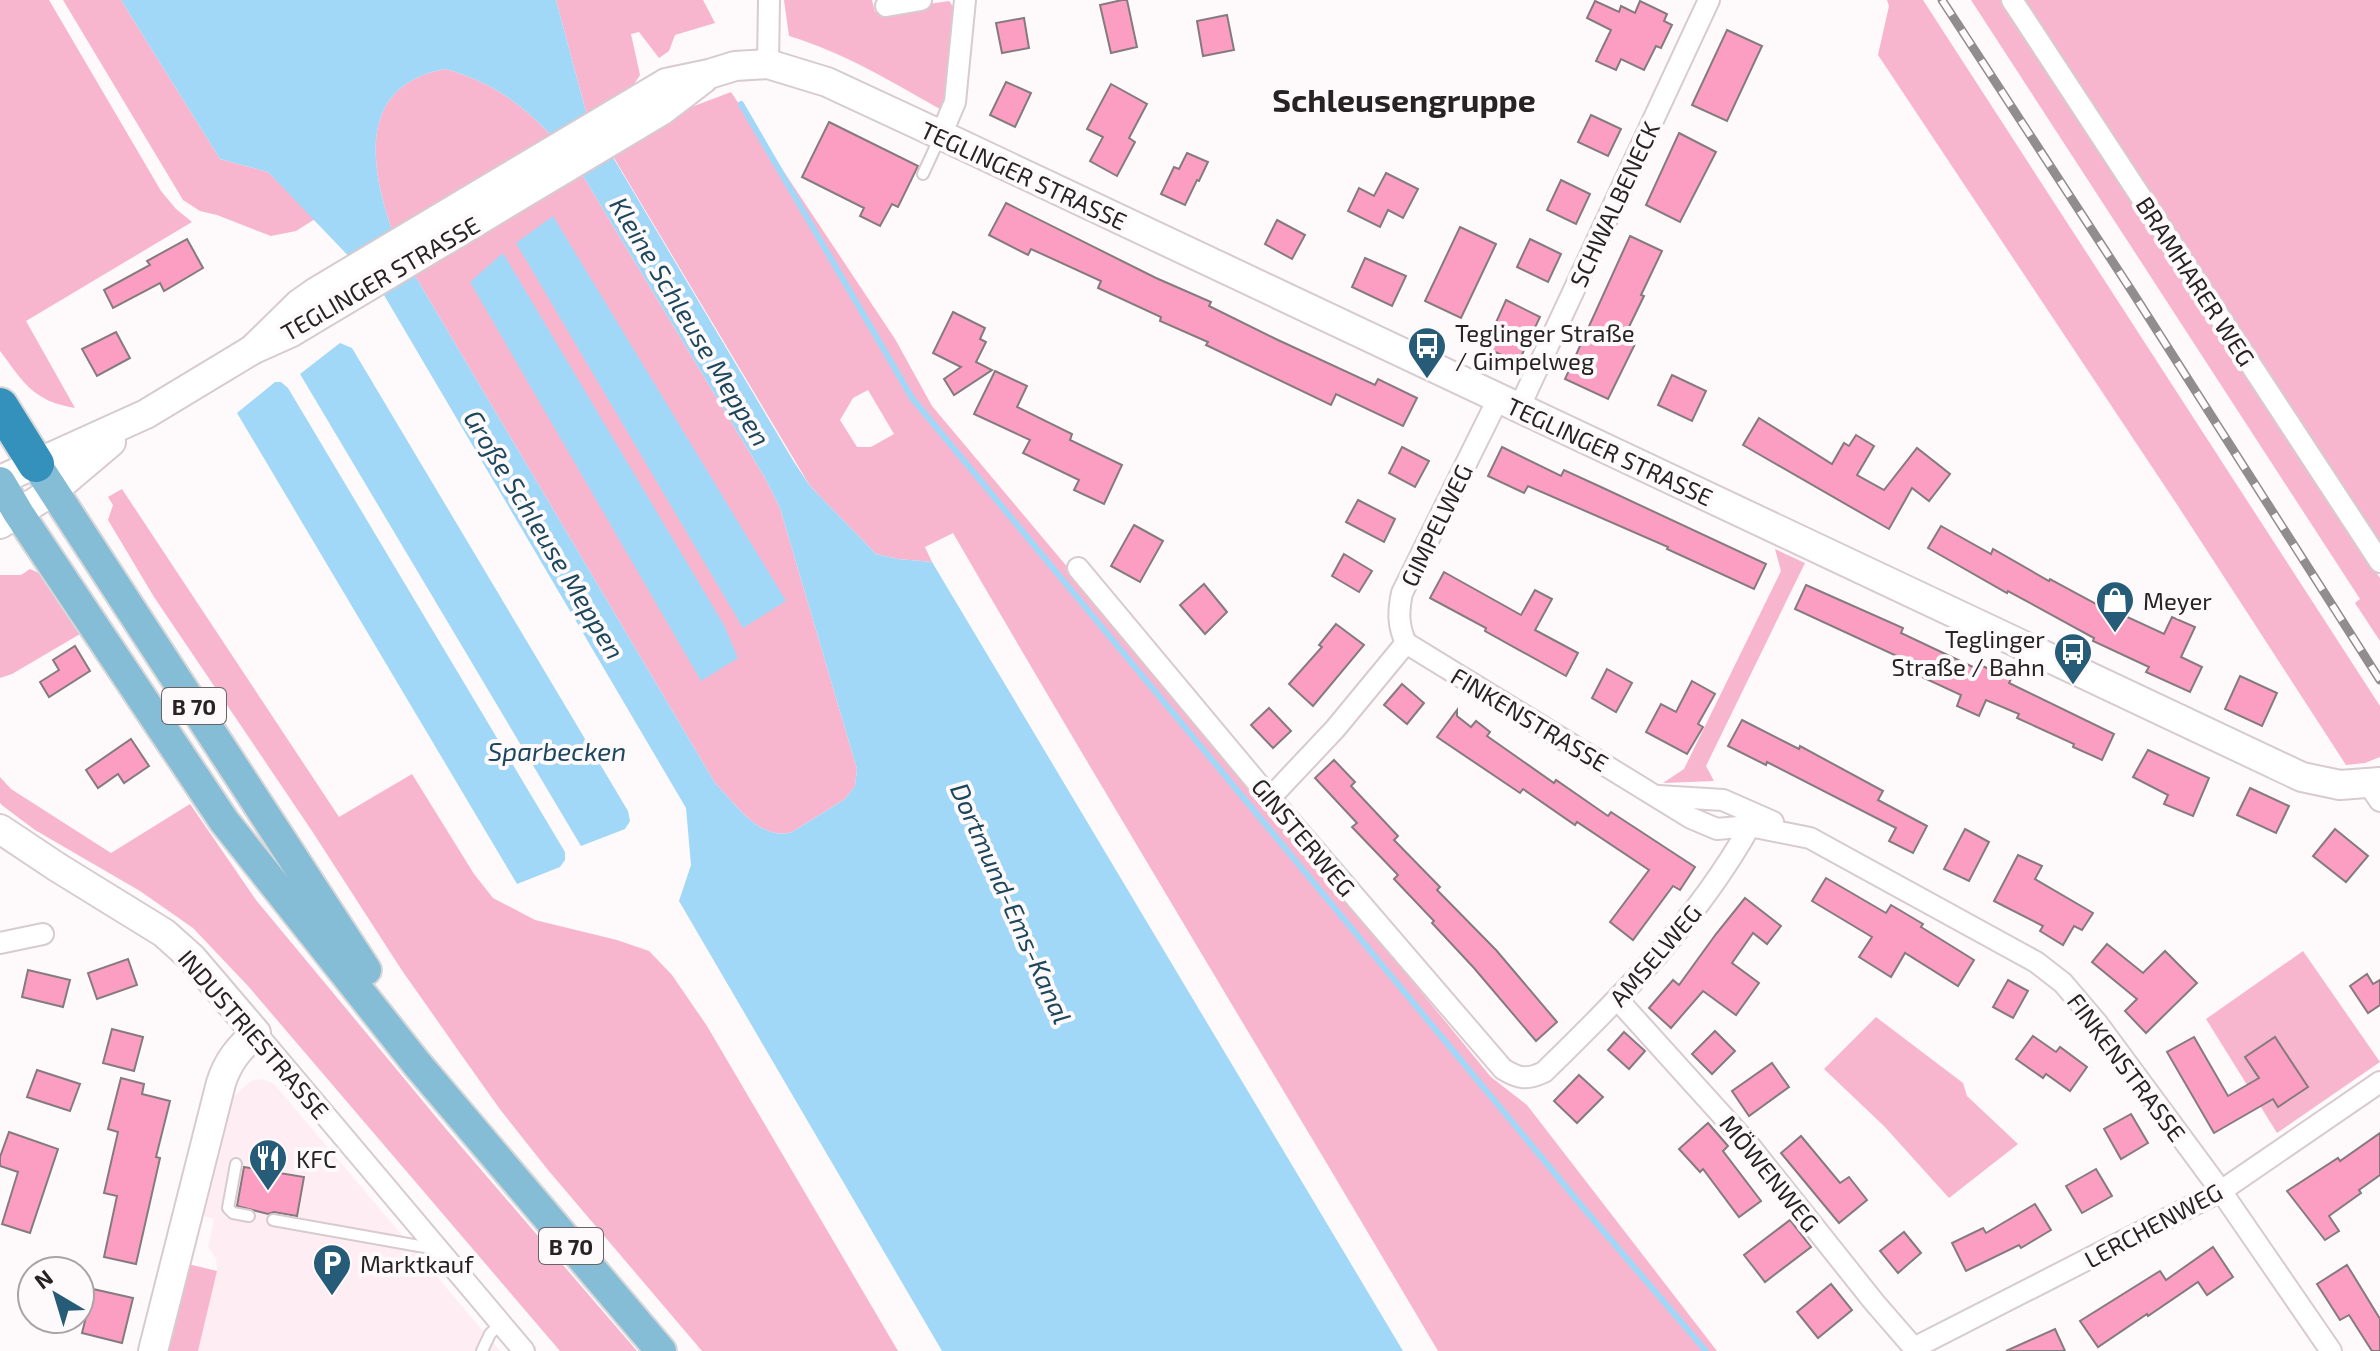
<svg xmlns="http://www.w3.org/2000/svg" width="2380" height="1351" font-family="'Exo 2',sans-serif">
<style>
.built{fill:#feeef3}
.green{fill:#f8b6ce;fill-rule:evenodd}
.water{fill:#a1d8f7;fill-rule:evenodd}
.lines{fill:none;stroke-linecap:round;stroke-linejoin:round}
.stream{stroke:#a1d8f7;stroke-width:6}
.building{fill:#fc9ec2;stroke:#857b7e;stroke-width:2}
.lane-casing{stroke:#d7cbcf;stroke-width:14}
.street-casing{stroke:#d7cbcf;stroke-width:24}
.secondary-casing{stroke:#d7cbcf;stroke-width:32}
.primary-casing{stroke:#d8d7d8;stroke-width:34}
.highway-casing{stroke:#d8d7d8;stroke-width:40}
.lane{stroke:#fff;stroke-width:10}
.street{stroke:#fff;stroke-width:20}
.secondary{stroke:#fff;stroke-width:28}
.primary{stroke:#85bdd7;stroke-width:30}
.highway{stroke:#3491bc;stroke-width:36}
.rail-casing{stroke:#918d8e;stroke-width:9}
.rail{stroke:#fef9fb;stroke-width:6;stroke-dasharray:18;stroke-linecap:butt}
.labels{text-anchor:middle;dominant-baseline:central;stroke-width:8;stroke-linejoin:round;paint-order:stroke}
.shield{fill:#fef9fb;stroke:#686364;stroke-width:2}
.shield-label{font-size:22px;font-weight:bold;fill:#272324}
.street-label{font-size:24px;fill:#272324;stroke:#fef9fb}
.poi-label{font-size:24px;fill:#272324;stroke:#fef9fb;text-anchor:start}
.water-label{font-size:26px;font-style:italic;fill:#1c475c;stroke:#fef9fb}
.district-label{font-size:32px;font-weight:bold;fill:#272324;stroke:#fef9fb}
</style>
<rect width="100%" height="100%" fill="#fef9fb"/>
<path class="built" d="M262,1079L274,1084L500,1351H198L217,1271L216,1258L208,1247L214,1219L204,1216L233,1097L251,1081Z"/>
<g class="green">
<path d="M0,0H49L161,191L176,209L192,222L26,321L75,408C33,401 24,383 0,351Z"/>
<path d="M63,0H121L220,159L268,172L315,219L296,231L271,236L217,215L200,211L183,200Z"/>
<path d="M556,0H703L715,23L675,35L669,51L659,58L639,32L631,34L640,75L601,136L586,112Z"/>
<path d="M784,0H872L875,12L949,1L954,8L948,102L945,112C894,83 845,53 789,36Z"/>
<path d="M1887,0H1923L2380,706V757L2365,763L2346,765L2178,506L1878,55L1889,6Z"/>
<path d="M1971,0H2000L2380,578V641L2355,603L2360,599Z"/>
<path d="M2024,0H2380V544Z"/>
<path d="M445,69C503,85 531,113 571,156L765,478L780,508L857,769L855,786L845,799L792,832C760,842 735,803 715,783L398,247C373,180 349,87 445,69Z"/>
<path d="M731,92L895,339L932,406L1269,807L1491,1077L1527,1105L1717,1351H1438C1277,1078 1112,807 953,533L925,547L932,562L898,559L876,554L810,486L611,153L681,111ZM868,390L894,434L871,447H857L840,420L853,398Z"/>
<path d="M122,489L339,817L412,774L474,874L493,898L535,920L617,940L649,951L672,975L707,1026L898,1351H702L548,1170L499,1108L460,1053L401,969L312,831L154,597L108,520L113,505L108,497Z"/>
<path d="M1775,549L1805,563L1706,766L1714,781L1663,783L1684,769L1781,571Z"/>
<path d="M30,569L41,574L80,634L12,674L0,678V575H21Z"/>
<path d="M0,777L11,789L111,853L190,804L256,900L446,1129L637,1351H560L248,986L193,928L140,891L35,830L3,806L0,803Z"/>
<path d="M2303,951L2380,1062L2277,1133L2206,1019Z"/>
<path d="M1876,1017L1963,1083L1967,1096L2018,1144L1949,1198L1884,1126L1824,1069Z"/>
<path d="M188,1264L217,1271L198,1351H167Z"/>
</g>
<g class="water">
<path d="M121,0H556L586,112L794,462L810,486L876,554L898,559L932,562L1403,1351H942L679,901L691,865L686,808L381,290L268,172L220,159ZM445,69C503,85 531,113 571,156L765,478L780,508L857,769L855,786L845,799L792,832C760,842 735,803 715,783L398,247C373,180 349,87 445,69Z"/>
<path d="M553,216L786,601L743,628L516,243Z"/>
<path d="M503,253L724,625L738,658L701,681L470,282Z"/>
<path d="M340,343L352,348L628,811L630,821L625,829L581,846L300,374Z"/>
<path d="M275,382H281L288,388L565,852V860L560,867L517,884L237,413Z"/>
</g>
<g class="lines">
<path class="stream" d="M741,104L912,398L1581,1205L1706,1351"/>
</g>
<g class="building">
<path d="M1122,0H1127L1137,47L1111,53L1100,5Z"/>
<path d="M1595,1L1619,12L1621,6L1635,13L1640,1L1667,14L1664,21L1672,25L1661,48L1656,46L1644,70L1621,59L1616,70L1596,61L1611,30L1587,18Z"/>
<path d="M1227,15L1234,50L1203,56L1197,21Z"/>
<path d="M1024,18L1029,48L1002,53L996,23Z"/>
<path d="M1727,30L1762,46L1727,121L1692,105Z"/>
<path d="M1006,82L1031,93L1015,127L990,115Z"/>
<path d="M1111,84L1147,104L1129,138L1135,142L1117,176L1090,161L1103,137L1087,129Z"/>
<path d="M1591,115L1621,129L1608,156L1578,142Z"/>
<path d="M829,122L918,166L898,207L892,204L880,226L860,216L864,208L802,177Z"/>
<path d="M1679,133L1716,152L1680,222L1646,205Z"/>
<path d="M1187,153L1208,162L1199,181L1197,180L1185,205L1161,194L1174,167L1179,169Z"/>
<path d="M1386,173L1418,189L1403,218L1388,210L1380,227L1348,211L1359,188L1374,196Z"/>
<path d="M1561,180L1590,194L1576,224L1547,210Z"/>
<path d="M1006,203L1156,278L1211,302L1209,306L1278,340L1375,385L1378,379L1417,398L1403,426L1336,394L1331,405L1206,345L1208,342L1160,321L1161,317L1098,288L1101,281L1031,249L1028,255L989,235Z"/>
<path d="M1277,220L1305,235L1292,259L1265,244Z"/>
<path d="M1460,227L1496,244L1461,318L1425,301Z"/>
<path d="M1630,236L1662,251L1641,295L1644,296L1623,339L1635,344L1608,399L1565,379Z"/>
<path d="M187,239L203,268L164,291L160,283L113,308L104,290L150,265L147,261Z"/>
<path d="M1530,239L1561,254L1548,282L1517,267Z"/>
<path d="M1365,258L1406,276L1392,306L1352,287Z"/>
<path d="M1506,300L1540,317L1518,363L1485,347Z"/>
<path d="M953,312L985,328L980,339L986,342L976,362L992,370L954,395L944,379L961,367L933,353Z"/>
<path d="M116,332L130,358L97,376L82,349Z"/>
<path d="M995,371L1027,386L1017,407L1072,434L1070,440L1122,465L1104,504L1074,490L1079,480L1023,453L1030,440L974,414Z"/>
<path d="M1672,375L1706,391L1692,421L1658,405Z"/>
<path d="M1759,418L1832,464L1844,443L1849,446L1856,435L1874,446L1857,475L1884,490L1917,448L1950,474L1929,501L1912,488L1889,529L1743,445Z"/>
<path d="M1402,447L1429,461L1415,487L1389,473Z"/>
<path d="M1502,447L1561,476L1564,470L1601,487L1766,564L1754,589L1667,549L1668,547L1528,486L1524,493L1488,476Z"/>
<path d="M1358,500L1395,519L1384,542L1346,522Z"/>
<path d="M1134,525L1163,541L1140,582L1111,566Z"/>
<path d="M1941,526L1991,554L1993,549L2049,581L2050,579L2107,610L2108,608L2164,634L2172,617L2195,627L2181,657L2202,667L2190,692L2146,672L2149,667L2093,641L2094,638L2008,591L2007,593L1928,548Z"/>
<path d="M1344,554L1372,571L1359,592L1332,576Z"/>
<path d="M1444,572L1521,615L1535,590L1552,599L1535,630L1578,653L1566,676L1485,631L1486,628L1430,598Z"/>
<path d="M1204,584L1227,612L1205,634L1180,605Z"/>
<path d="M1806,585L1903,628L1901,633L1975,668L1976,663L2011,679L2009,683L2114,734L2102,760L2073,747L2074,744L2017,718L2019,714L1986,700L1979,716L1957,706L1961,695L1909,671L1912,663L1795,609Z"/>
<path d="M1336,624L1364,645L1313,706L1289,684L1322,647L1319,645Z"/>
<path d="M75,646L90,671L49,697L40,682L59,670L53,660Z"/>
<path d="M1607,669L1632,683L1616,712L1592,698Z"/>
<path d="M2240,676L2277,693L2262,726L2225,709Z"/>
<path d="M1692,681L1715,694L1698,724L1703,727L1687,754L1646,732L1661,704L1676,712Z"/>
<path d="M1402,684L1424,703L1407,724L1384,705Z"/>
<path d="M1269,708L1291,731L1273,748L1251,725Z"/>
<path d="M1457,710V716L1471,727L1476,721L1490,732L1487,736L1554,783L1556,780L1608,816L1611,812L1695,867L1680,890L1673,886L1633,940L1610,922L1649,870L1577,822L1575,825L1523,789L1520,793L1437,737Z"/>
<path d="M1742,720L1799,749L1800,746L1883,791L1878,800L1927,826L1913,853L1889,841L1896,828L1767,762L1766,765L1728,746Z"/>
<path d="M131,739L149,766L124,783L118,774L98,788L86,770Z"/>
<path d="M2148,750L2209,778L2193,816L2164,804L2168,795L2133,777Z"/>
<path d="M1334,760L1355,782L1351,786L1398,836L1394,840L1440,887L1437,890L1496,950L1557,1022L1536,1041L1474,968L1432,923L1434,921L1394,879L1398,875L1352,827L1357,823L1315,778Z"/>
<path d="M2250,788L2289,806L2276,833L2237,815Z"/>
<path d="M1965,829L1989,842L1969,881L1944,869Z"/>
<path d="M2335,829L2368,856L2346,882L2313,856Z"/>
<path d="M2018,855L2042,866L2035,879L2093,913L2082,930L2074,926L2063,945L2040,931L2043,926L1994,901Z"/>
<path d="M1826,878L1886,913L1891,905L1923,924L1921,927L1974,960L1958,986L1905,953L1891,977L1859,957L1872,937L1812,901Z"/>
<path d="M1745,898L1781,926L1767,944L1753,933L1732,963L1759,983L1736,1015L1703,991L1671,1028L1649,1008L1673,980L1679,985L1716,934Z"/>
<path d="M2107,944L2143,973L2165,951L2197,983L2146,1033L2125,1011L2137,999L2092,962Z"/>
<path d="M128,959L137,985L97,999L88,973Z"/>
<path d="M28,970L70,980L63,1007L22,997Z"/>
<path d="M2367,974L2373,984L2380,980V1005L2368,1013L2350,986Z"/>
<path d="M2008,980L2028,991L2013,1018L1993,1007Z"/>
<path d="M112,1029L143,1037L134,1071L103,1063Z"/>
<path d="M1715,1031L1735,1051L1712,1074L1692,1054Z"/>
<path d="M1624,1032L1645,1051L1629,1069L1608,1050Z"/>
<path d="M2033,1036L2056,1052L2060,1047L2087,1067L2070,1091L2046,1074L2043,1078L2016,1059Z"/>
<path d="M2194,1037L2228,1096L2259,1078L2245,1057L2275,1037L2308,1087L2278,1107L2273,1099L2214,1133L2167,1052Z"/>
<path d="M1772,1063L1789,1087L1749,1116L1732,1091Z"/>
<path d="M37,1070L80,1084L70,1111L27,1097Z"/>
<path d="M1579,1075L1603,1097L1577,1123L1554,1101Z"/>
<path d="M121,1078L144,1084L142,1094L170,1101L156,1157L160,1158L136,1264L104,1257L117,1196L104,1193L118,1132L108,1129Z"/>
<path d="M2131,1114L2148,1143L2121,1159L2104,1129Z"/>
<path d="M1708,1123L1728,1146L1723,1151L1761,1201L1739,1217L1703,1169L1700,1172L1679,1149Z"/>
<path d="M9,1132L58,1149L30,1233L2,1224L18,1172L0,1166V1157Z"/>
<path d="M2380,1133V1175L2359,1190L2361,1193L2329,1216L2339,1231L2325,1240L2287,1191L2338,1158L2340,1161Z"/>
<path d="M1801,1136L1840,1183L1849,1177L1867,1200L1839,1223L1781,1153Z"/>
<path d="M244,1167L304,1177L297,1216L274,1212L268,1214L237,1206Z"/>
<path d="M2096,1169L2112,1196L2082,1213L2066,1186Z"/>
<path d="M2035,1204L2051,1230L2021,1248L2019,1245L1966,1271L1952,1243L1983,1228L1986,1233Z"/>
<path d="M1790,1220L1811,1247L1765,1282L1744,1255Z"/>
<path d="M1904,1232L1921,1253L1898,1273L1880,1251Z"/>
<path d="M2213,1247L2233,1277L2207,1295L2198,1282L2148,1316L2147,1314L2098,1347L2080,1321L2160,1271L2166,1280Z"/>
<path d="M2347,1265L2380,1319V1351H2372L2349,1315L2340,1320L2317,1284Z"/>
<path d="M1831,1284L1852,1310L1818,1338L1797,1312Z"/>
<path d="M93,1289L133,1298L122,1343L82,1333Z"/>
<path d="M2055,1329L2065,1351H2006Z"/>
</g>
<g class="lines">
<g class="lane-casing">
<g id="lane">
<path d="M923,174L940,137"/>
<path d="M236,1164L228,1208L233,1213L249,1216"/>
<path d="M273,1220L436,1249"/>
<path d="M482,1351L490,1334L500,1324"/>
</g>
</g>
<g class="street-casing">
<g id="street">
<path d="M2012,0L2380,562"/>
<path d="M886,6L921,0"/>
<path d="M768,64L769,0"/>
<path d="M941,135L955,102L965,0"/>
<path d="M1519,408L1709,0"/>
<path d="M1078,568L1270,798L1503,1069C1519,1079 1527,1080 1544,1072C1621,997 1697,921 1750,826"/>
<path d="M1406,643L1691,818L1717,829L1750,826L1810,838L2036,962L2063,983L2097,1023L2221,1191L2331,1351"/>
<path d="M1406,643C1398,626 1398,612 1402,593L1498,399"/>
<path d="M2369,785L2380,801"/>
<path d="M1658,796L1723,800L1773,822"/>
<path d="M1270,798L1335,729L1406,643"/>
<path d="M0,943L43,934"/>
<path d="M1618,1000L1749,1145L1874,1302L1914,1348L2221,1191L2380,1082"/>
<path d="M256,1033L524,1351"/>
</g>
</g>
<g class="secondary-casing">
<g id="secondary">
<path d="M252,350L299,304L316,292L666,83L709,74L735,66L768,64L827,82L941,135L2302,777L2340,785L2380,782"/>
<path d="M0,480L146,414L252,350L290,333L661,111L703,79"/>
<path d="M0,524L53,491L111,442"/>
<path d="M0,829L57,867L164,933L192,958L256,1033C239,1048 228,1061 221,1083L153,1351"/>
</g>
</g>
<g class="primary-casing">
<g id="primary">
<path d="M36,464L366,970"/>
<path d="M0,482L19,514L224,821L417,1064L661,1351"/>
</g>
</g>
<g class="highway-casing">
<path id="highway" d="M0,406L36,464"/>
</g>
<use href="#lane" class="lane"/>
<use href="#street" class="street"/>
<use href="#secondary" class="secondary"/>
<use href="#primary" class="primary"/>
<use href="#highway" class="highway"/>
<g class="rail-casing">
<path id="rail" d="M1942,0L2133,293L2380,680"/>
</g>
<use href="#rail" class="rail"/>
</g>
<defs>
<g id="bus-pin" transform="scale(2)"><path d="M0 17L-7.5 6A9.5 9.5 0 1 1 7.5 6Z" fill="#265c77" stroke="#fef9fb"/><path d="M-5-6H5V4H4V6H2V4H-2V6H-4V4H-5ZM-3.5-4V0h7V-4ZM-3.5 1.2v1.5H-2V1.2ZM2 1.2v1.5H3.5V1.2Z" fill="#fff"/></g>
<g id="shop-pin" transform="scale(2)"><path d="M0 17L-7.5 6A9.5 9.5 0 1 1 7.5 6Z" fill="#265c77" stroke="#fef9fb"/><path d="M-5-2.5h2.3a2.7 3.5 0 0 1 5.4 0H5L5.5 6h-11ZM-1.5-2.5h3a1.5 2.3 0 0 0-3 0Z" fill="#fff"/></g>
<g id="restaurant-pin" transform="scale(2)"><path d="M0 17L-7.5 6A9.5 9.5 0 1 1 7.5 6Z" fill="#265c77" stroke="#fef9fb"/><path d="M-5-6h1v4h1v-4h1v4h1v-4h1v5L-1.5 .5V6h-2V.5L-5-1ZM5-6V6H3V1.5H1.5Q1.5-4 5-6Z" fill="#fff"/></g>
<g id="parking-pin" transform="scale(2)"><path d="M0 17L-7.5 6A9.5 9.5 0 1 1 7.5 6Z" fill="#265c77" stroke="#fef9fb"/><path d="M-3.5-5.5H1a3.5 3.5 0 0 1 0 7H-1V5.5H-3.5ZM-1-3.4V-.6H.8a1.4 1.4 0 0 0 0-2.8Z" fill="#fff"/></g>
</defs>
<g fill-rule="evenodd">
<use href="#bus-pin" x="1427" y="346"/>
<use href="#shop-pin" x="2115" y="600"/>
<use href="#bus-pin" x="2073" y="652"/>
<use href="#restaurant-pin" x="268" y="1158"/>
<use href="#parking-pin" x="332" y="1263"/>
</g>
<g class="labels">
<g class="shield">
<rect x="162" y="688" width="64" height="36" rx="6"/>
<rect x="539" y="1228" width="64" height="36" rx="6"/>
</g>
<g class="shield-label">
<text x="194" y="706">B 70</text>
<text x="571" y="1246">B 70</text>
</g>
<g class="street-label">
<text transform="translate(1024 175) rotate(25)">TEGLINGER STRASSE</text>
<text transform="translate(1614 204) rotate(-65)">SCHWALBENECK</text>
<text transform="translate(380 278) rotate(-30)">TEGLINGER STRASSE</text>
<text transform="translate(2196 281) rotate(57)">BRAMHARER WEG</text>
<text transform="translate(1610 451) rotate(25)">TEGLINGER STRASSE</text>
<text transform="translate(1436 525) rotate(-64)">GIMPELWEG</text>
<text transform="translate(1530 719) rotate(31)">FINKENSTRASSE</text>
<text transform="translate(1304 837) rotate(50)">GINSTERWEG</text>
<text transform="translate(1655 955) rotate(-49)">AMSELWEG</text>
<text transform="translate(254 1034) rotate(49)">INDUSTRIESTRASSE</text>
<text transform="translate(2127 1067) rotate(53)">FINKENSTRASSE</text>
<text transform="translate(1770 1173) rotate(51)">MÖWENWEG</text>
<text transform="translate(2153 1225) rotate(-28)">LERCHENWEG</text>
</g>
<g class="poi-label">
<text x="1455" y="332">Teglinger Straße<tspan x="1455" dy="28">/ Gimpelweg</tspan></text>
<text x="2143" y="600">Meyer</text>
<text x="2045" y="638" text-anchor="end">Teglinger<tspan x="2045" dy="28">Straße / Bahn</tspan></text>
<text x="296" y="1158">KFC</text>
<text x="360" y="1263">Marktkauf</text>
</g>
<g class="water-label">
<text transform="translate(691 321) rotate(59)">Kleine Schleuse Meppen</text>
<text transform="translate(545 534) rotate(59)">Große Schleuse Meppen</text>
<text x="557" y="750">Sparbecken</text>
<text transform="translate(1012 903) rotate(66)">Dortmund-Ems-Kanal</text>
</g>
<g class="district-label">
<text x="1404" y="99">Schleusengruppe</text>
</g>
</g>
<g transform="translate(56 1295) rotate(322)"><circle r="38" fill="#fef9fb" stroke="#a8a3a5" stroke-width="2"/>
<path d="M0-6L14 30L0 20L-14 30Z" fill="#265c77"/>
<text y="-12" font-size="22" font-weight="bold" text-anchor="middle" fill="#272324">N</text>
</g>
</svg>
